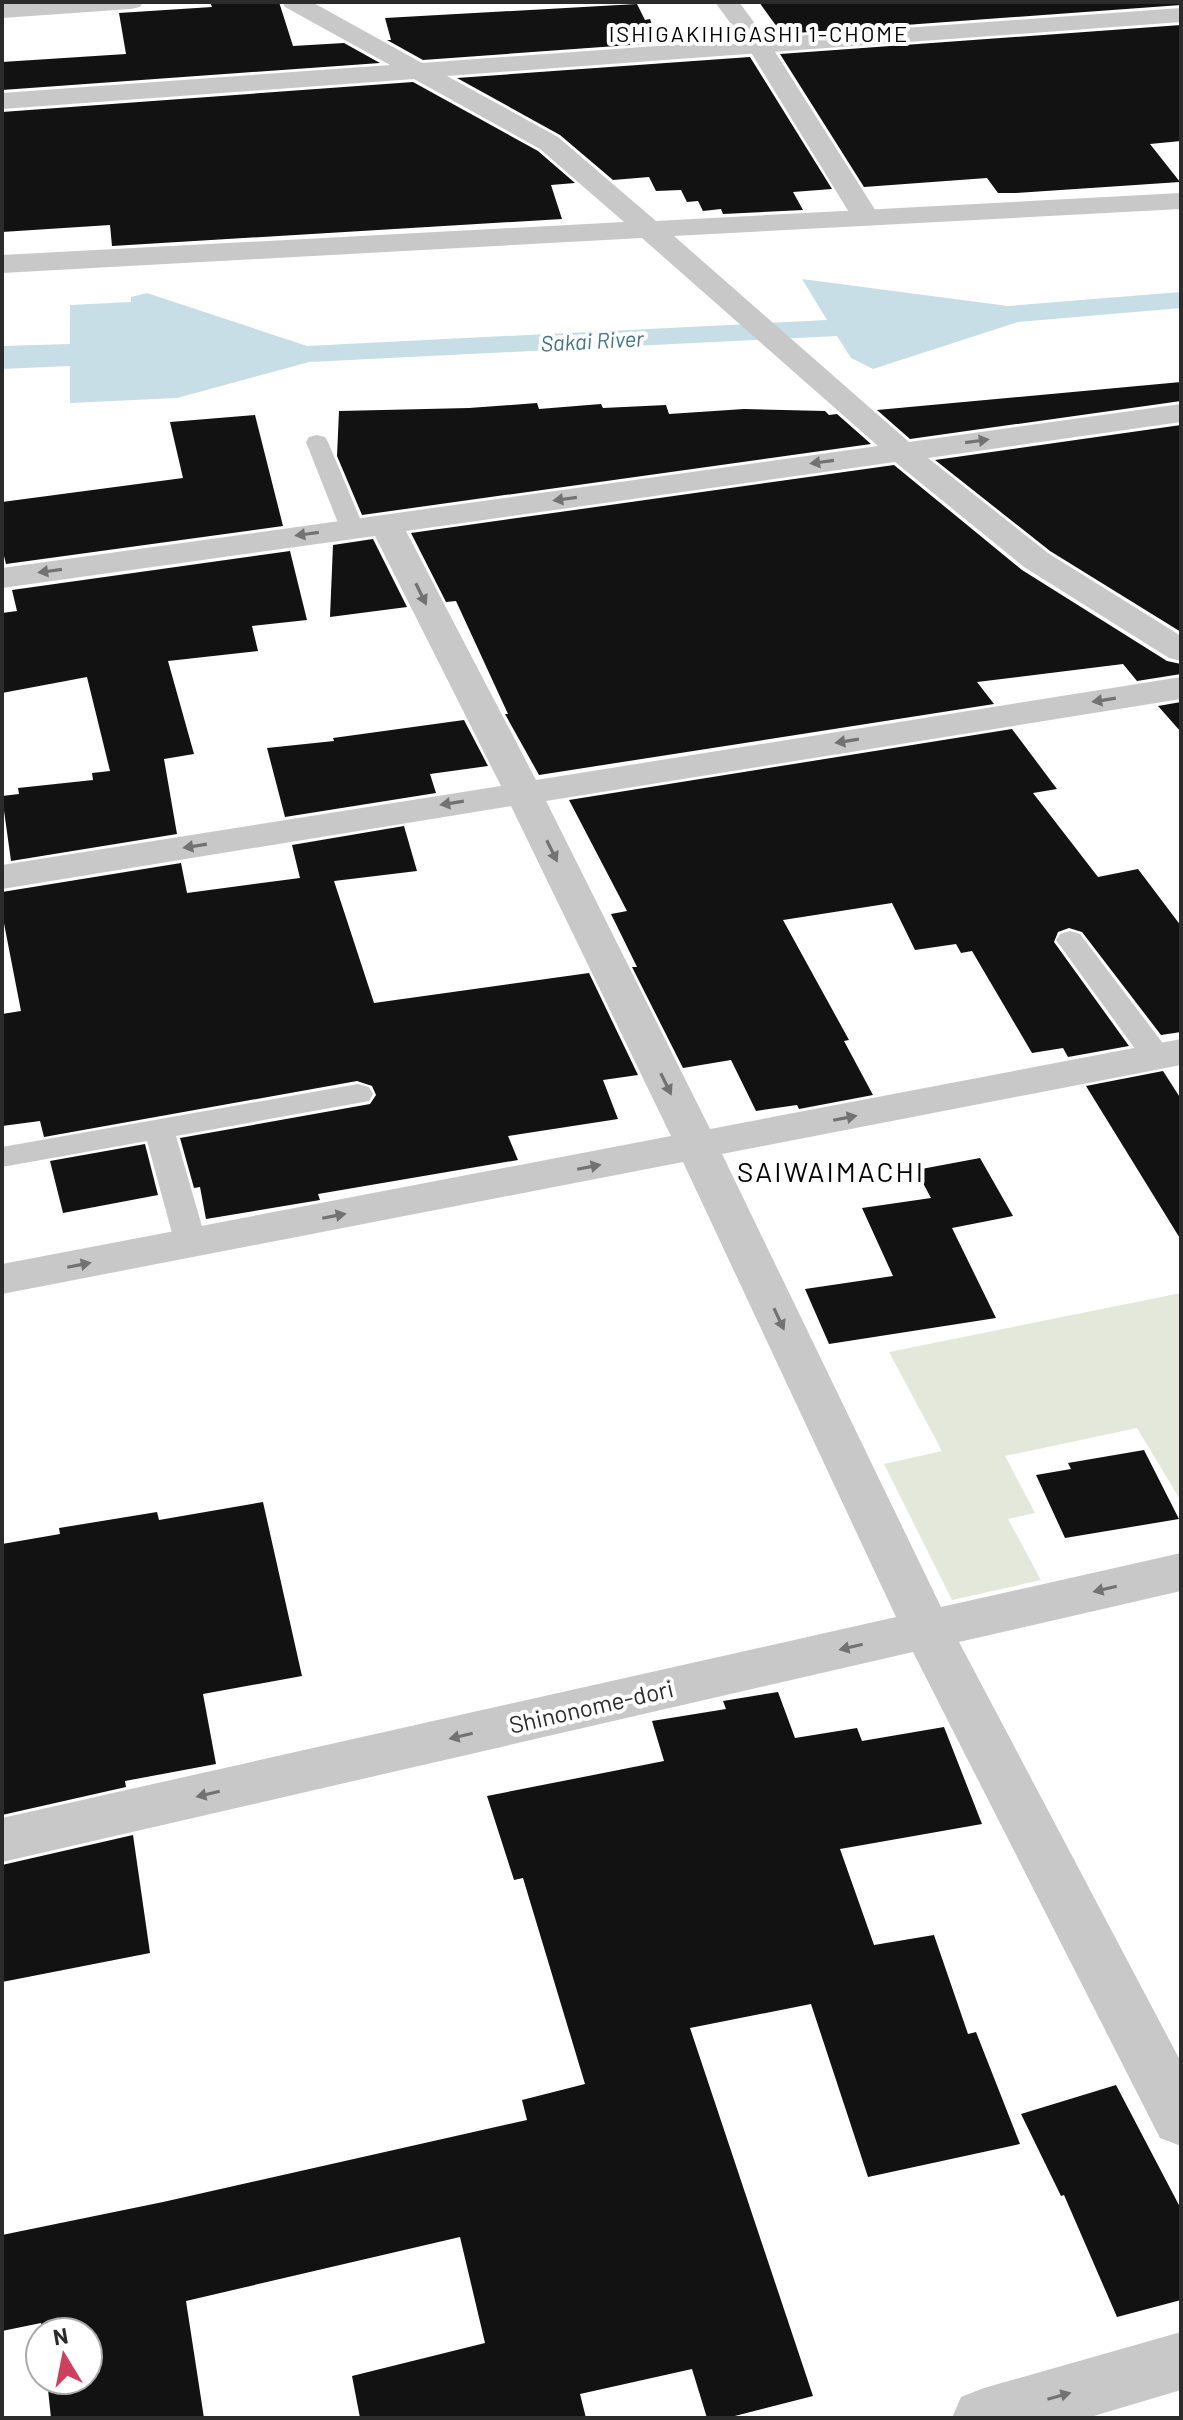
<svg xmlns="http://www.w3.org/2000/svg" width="1183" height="2420" font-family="Barlow,sans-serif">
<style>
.green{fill:#e3e8da}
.water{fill:#c8dee6}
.building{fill:#121212}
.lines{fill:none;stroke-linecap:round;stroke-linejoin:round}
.service{fill:#c8c8c8;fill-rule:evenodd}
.minor{fill:#c8c8c8;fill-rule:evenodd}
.tertiary{fill:#c8c8c8;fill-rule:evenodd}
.oneway{fill:#727272}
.labels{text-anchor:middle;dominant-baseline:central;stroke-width:8;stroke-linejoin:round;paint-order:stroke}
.far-neighbourhood-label{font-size:22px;letter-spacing:2px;fill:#000;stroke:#fff}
.far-water-label{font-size:22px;font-style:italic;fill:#447383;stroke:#fff}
.street-label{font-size:24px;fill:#2b2b2b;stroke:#fff}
.quarter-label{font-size:28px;letter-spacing:2px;fill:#000;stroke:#fff}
</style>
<rect width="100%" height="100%" fill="#fff"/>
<path class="green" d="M1181,1293V1501L1137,1428L1005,1456L1035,1513L1008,1519L1041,1580L952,1600L884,1464L942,1451L889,1352Z"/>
<path class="water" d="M802,279L1008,306L1181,292V308L1018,322L873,369L851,358L837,336L309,362L177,398L70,403V366L2,369V346L70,344V305L131,302V297L147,293L307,346L827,320Z"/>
<g class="building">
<path d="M210,2H279L293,46L344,43L380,63L2,90V62L126,54L119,13L212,7Z"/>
<path d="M759,2H1181V5L782,34Z"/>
<path d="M637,4L645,20L650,19L658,43L423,60L387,40H391L385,18Z"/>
<path d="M1181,25V141L1150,144L1180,182L1016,193H998L987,178L864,187L780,54Z"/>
<path d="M750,57L832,189L793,192L803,210L723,214L721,209L703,211L698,201L687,202L681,190L656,191L649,177L613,180L560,135L457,78Z"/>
<path d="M413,82L538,151L575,183L551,185L562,219L112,246L110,225L2,232V112Z"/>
<path d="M1181,382V401L910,439L877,410Z"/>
<path d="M537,403L539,409L601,404L603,408L666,405L669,414L744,409L825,411L829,415L837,414L871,444L362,515L337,456L339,411L469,408Z"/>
<path d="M255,415L283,526L6,564L2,548V502L183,478L170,422Z"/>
<path d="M1181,425V632L1050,551L935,460Z"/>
<path d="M894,465L1022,570L1167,661L1181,664V674L1137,681L1123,664L977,682L994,704L539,775L505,714H508L456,601L446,602L411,533Z"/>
<path d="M373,539L407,607L330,617L333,545Z"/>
<path d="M290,551L307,620L252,626L258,651L168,661L194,754L164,759L177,834L11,861L2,796L19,794L18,788L93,780L92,773L110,771L87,677L2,693V613L17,611L12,590Z"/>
<path d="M1181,702V732L1158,706Z"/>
<path d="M464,720L488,766L430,774L436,793L285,817L267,748L334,741L333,738Z"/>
<path d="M1012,729L1057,789L1033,793L1098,877L1138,869L1181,926V1032L1161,1035L1082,932L1069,928L1058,932L1054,942L1129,1046L1068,1057L1063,1048L1032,1053L972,951L961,953L956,944L915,950L892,903L783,920L849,1040L844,1041L873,1095L799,1109L797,1105L756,1111L731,1060L683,1068L632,967H637L611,914L627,911L569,800Z"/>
<path d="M404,826L417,871L334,881L374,1003L589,973L638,1075L603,1080L618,1119L508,1136L518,1160L318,1194L320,1200L206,1219L200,1187L194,1188L180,1138L370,1104L376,1095L372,1086L357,1081L44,1137L40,1121L2,1126V1014L21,1011L2,913V892L181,863L187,893L300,878L292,845Z"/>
<path d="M1163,1071L1181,1099V1240L1086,1086Z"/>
<path d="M145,1144L158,1195L63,1213L50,1161Z"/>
<path d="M980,1158L1013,1216L952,1228L996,1318L829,1344L805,1289L893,1276L862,1208L931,1198L916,1170Z"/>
<path d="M1144,1450L1179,1519L1065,1538L1036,1475L1071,1469L1068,1463Z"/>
<path d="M263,1502L302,1676L203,1694L216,1764L125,1781L126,1787L2,1815V1544L60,1534L59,1528L157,1512L159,1520Z"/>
<path d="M778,1692L795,1738L857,1728L862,1741L944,1727L982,1824L840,1849L874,1945L934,1935L968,2034L976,2032L1020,2144L868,2177L811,2004L690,2028L813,2396L727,2418H707L692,2369L580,2394L586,2418H360L352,2376L485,2343L460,2237L186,2301L204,2418H51L47,2380H88V2332H42L41,2323L2,2331V2235L163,2202L527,2120L522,2100L585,2084L523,1878L514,1880L487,1796L664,1761L652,1721L726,1709L723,1701Z"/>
<path d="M133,1835L150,1953L2,1982V1865Z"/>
<path d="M1116,2085L1181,2209V2300L1117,2317L1064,2195L1061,2196L1021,2114Z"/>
</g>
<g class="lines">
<g class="service">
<path d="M317,435L325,437L328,442L364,528L360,533H344L340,528L306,442L309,437Z"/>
<path d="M1070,931L1080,934L1168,1050L1172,1057L1168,1064L1157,1066L1146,1064L1056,940L1060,934Z"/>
<path d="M358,1084L369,1087L373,1094L369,1101L176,1136L207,1244L202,1252L191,1255L180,1252L175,1244L147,1141L2,1167V1147Z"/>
</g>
<g class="minor">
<path d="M27,2H143L140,7L131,9L2,18V4Z"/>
<path d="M282,2H312L422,63L1181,8V22L447,76L558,137L656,221L1181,193V209L674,236L909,442L1181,404V422L928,458L1048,553L1181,636V661L1169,658L1024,567L895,462L406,531L536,780L1181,677V699L546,801L710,1129L1181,1039V1065L722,1154L941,1607L1181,1553V1591L959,1642L1181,2062V2146L1160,2138L913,1652L2,1862V1818L896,1617L683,1162L2,1294V1264L671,1136L511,806L2,889V865L501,786L375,536L2,588V568L878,446L642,238L2,273V255L624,222L540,149L414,79L2,109V93L390,65L285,7Z"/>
<path d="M1181,2332V2390L1087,2418H952L961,2397L984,2388Z"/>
</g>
<path class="tertiary" d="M715,2H739L770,44L879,216L875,222L865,224L855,222L747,46Z"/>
</g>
<defs><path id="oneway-solid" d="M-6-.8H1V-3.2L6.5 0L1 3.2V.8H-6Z" transform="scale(2)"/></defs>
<g class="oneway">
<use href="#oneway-solid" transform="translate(977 441) rotate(-8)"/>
<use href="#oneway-solid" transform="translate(822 462) rotate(172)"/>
<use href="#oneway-solid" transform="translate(565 499) rotate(172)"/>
<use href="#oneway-solid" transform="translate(307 534) rotate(172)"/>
<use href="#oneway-solid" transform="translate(50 571) rotate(172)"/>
<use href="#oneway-solid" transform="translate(421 594) rotate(64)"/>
<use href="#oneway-solid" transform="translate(1104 700) rotate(171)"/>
<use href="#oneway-solid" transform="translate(847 741) rotate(171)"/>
<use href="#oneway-solid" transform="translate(452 803) rotate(171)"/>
<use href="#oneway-solid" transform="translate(195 846) rotate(171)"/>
<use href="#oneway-solid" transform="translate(552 851) rotate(64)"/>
<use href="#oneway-solid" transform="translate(666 1084) rotate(64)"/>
<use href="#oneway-solid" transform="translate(845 1118) rotate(-11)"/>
<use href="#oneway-solid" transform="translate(589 1167) rotate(-11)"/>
<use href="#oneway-solid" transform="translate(334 1216) rotate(-11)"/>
<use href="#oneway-solid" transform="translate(79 1265) rotate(-11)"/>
<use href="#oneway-solid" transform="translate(779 1319) rotate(65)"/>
<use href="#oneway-solid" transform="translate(1105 1589) rotate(167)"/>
<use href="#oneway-solid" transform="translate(851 1647) rotate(167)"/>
<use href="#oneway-solid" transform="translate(461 1736) rotate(167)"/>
<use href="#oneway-solid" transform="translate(208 1794) rotate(167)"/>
<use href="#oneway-solid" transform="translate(1059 2396) rotate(-16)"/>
</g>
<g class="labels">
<g class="far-neighbourhood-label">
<text x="759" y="33">ISHIGAKIHIGASHI 1-CHOME</text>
</g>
<g class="far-water-label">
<text transform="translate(592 340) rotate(-3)">Sakai River</text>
</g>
<g class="street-label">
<text transform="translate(591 1706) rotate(-13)">Shinonome-dori</text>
</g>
<g class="quarter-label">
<text x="831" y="1171">SAIWAIMACHI</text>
</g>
</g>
<rect width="1183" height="2420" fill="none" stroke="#2b2b2b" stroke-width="8"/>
<g transform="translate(64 2356) rotate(350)"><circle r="38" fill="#ffffff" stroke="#aaaaaa" stroke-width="2"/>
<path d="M0-6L14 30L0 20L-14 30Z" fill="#cf405f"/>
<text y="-12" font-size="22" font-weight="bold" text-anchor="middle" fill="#2b2b2b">N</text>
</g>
</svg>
